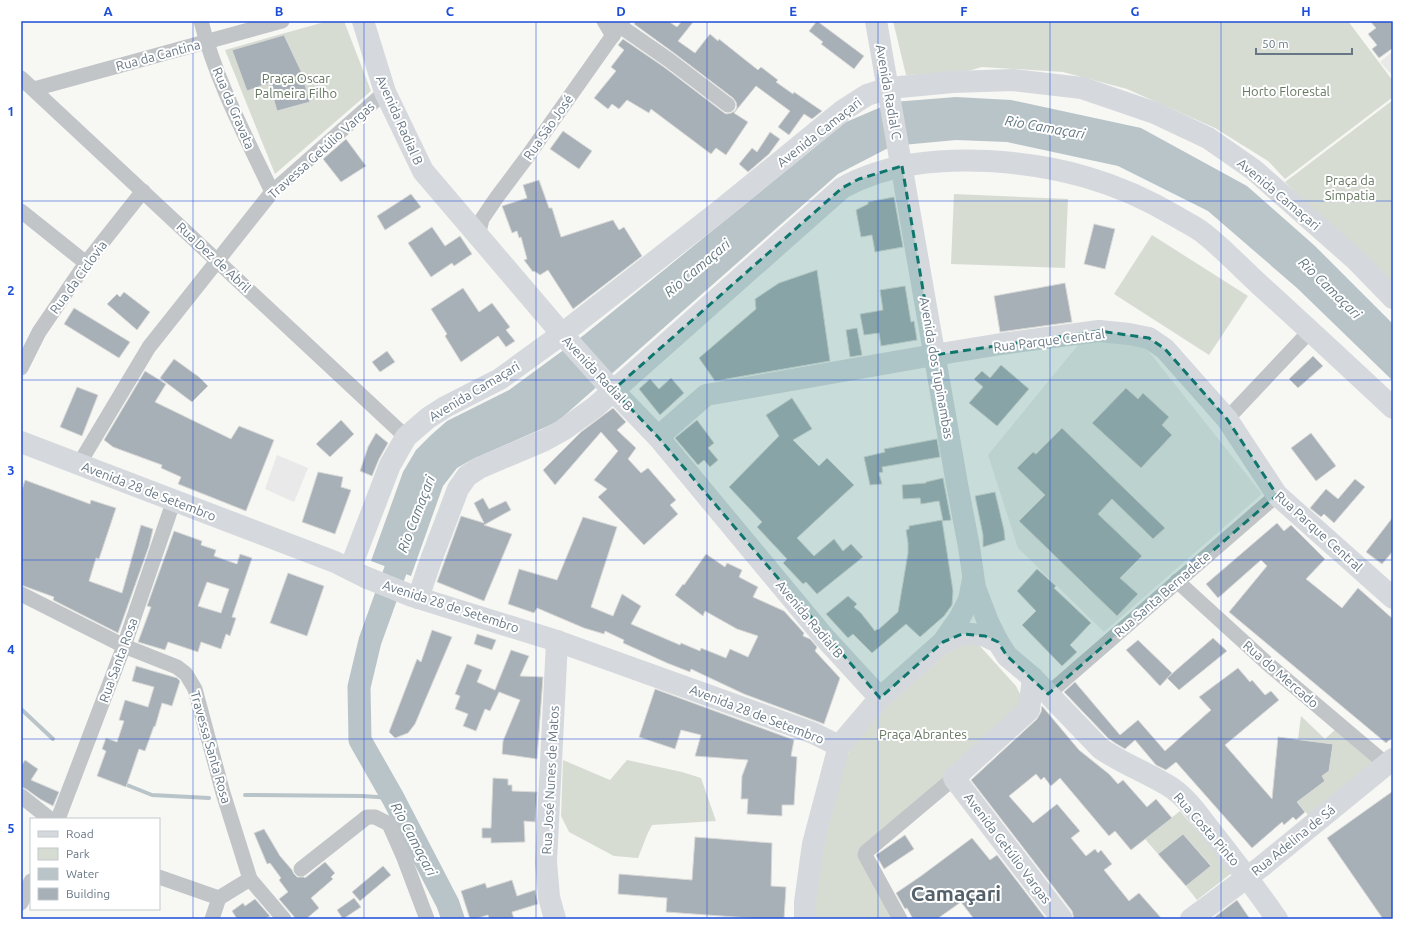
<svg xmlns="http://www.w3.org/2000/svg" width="1414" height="940" font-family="Ubuntu,sans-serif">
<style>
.built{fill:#e8e9e8}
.green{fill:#d7dcd3}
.water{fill:#b9c4c9}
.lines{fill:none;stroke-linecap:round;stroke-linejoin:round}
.stream{stroke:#b9c4c9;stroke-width:4}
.river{stroke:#b9c4c9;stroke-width:23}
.building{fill:#a7b0b6;stroke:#d9d9d7;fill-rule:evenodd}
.street{stroke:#c1c5c8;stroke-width:15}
.secondary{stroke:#d5d9dd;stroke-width:22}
.primary{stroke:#d5d9dd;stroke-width:22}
.marked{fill:#0f766e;fill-opacity:0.2;stroke:#0f766e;stroke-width:3;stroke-dasharray:8 5;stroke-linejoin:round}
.grid{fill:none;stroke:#1d4ed8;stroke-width:1;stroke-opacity:0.55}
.labels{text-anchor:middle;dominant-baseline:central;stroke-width:4;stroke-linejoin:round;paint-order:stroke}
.street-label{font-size:13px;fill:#677785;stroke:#fff}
.park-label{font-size:13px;fill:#667761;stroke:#fff}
.water-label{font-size:14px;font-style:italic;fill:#637881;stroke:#fff}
.town-label{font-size:21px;font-weight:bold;fill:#54606a;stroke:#fff}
.neatline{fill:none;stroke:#1d4ed8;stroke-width:1.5}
.grid-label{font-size:13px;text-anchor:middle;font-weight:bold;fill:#1d4ed8}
</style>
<rect width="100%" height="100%" fill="#f7f7f4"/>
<g class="built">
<path d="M1393,51V76L1380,62Z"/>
<path d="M1107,336L1146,348L1262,494L1104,632L1018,548L988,455L1078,345Z"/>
<path d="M277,455L308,468L294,502L265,489Z"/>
</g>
<g class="green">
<path d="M328,21H344L371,91L275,174L225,50Z"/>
<path d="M893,21H1348L1393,81V97L1285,179L1268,161L1215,128L1127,89L1063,72L982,67L961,73L906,75Z"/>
<path d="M1393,100V292L1285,182Z"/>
<path d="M954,194L1068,199L1065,268L951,264Z"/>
<path d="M1152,235L1248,296L1209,355L1114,294Z"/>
<path d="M956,645H979L1016,686L1020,694L1022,701L1005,724L860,851L895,919H813L812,885L846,759L853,742L863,727Z"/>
<path d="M1301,716L1325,739L1338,727L1375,762L1309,816L1297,802L1325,781L1322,776L1329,771L1333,744L1298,739Z"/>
<path d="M563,760L610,780L627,760L682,772L701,778L716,821L652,825L647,835L638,858L614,856L569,832L561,816Z"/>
<path d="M1180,811L1233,872L1197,900L1186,886L1211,865L1183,834L1158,854L1145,839Z"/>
</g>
<path class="water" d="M956,97L1011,100L1141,128L1247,186L1315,246L1393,324V381L1297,288L1208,211L1118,166L1007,142L956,140L892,146L838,174L557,422L471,460L457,468L443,486L411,576L371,561L403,472L416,450L431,435L447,421L509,390L584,335L846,122L893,102Z"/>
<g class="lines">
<g class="stream">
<path d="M21,709L53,739"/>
<path d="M122,783L152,795L209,798"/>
<path d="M245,795L362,796L393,798"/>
</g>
<path class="river" d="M406,541L370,641L359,687L360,740L393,798L448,904L453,919"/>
</g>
<g class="building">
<path d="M636,21H668L677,27L682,21H694L678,41L695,53L710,34L718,41L719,39L758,70L761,67L778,80L776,82L793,94L794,92L822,111L812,119L804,114L789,135L778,127L790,111L756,86L734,113L748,122L726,155L716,148L711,154L651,109L649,113L627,100L619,109L612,104L608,109L594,98L616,71L611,67L624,50L618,45L623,39L664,67L723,112L726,114L731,113L735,111L737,107L736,102L733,98L674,53L634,24Z"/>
<path d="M817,21L864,56L854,69L821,44L823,42L809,31Z"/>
<path d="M1370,21H1390L1393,24V48L1379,58L1372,49L1377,45L1368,34L1376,28Z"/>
<path d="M284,35L301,71L310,102L277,111L269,83L247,91L232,50Z"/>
<path d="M563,131L592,151L579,169L550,149Z"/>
<path d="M770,132L780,139L769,154L748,172L739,164L752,148L757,152Z"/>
<path d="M346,139L366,166L341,182L323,159Z"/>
<path d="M539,180L549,208H552L561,237L613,220L619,230L624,227L642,256L573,309L548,270L540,275L534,271L533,272L524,260L527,259L521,237L519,238L517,231L512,233L502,206L527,198L523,185Z"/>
<path d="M411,194L421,207L385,230L377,216Z"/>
<path d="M894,197L903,247L875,252L872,235L861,237L856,210L868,204V202Z"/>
<path d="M1094,224L1115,229L1105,269L1084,264Z"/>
<path d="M432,227L445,246L460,236L472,254L454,266L452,263L431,277L408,243Z"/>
<path d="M817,270L830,361L715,381L699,358L756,309L755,299L779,283Z"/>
<path d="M1065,283L1072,322L1000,332L994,296Z"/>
<path d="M905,286L911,322L914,321L917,340L881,346L879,333L864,335L860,314L883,310L880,290Z"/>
<path d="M463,288L479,312L492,303L510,327L506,330L515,341L506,347L498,336L461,362L445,336L447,334L431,309Z"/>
<path d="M124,292L150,312L137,330L107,304L117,294L120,297Z"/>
<path d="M74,308L130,342L119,358L64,324Z"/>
<path d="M857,328L862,355L850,357L846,330Z"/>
<path d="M387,351L395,362L380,372L372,362Z"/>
<path d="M1313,356L1323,366L1298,388L1289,379Z"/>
<path d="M174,359L199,377L208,386L192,402L160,378Z"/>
<path d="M1001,365L1029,389L997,426L969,403L983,387L974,379L982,371L990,378Z"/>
<path d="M145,371L166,384L155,402L231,439L239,426L274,440L246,511L178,484L181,477L161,468L162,465L113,447L104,440Z"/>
<path d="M671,378L684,393L660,415L639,389L650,379L659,389Z"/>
<path d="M77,387L98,395L82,436L60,427Z"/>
<path d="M1126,388L1138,399L1143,393L1169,417L1162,425L1172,435L1141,468L1092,423Z"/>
<path d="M792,398L812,429L793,440L819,466L827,458L854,485L797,538L814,556L834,539L843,551L851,544L863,557L817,594L806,582L803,584L783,563L787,559L757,527L762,522L729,487L779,436L766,415Z"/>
<path d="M613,408L626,422L617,430L636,448L628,459L641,473L648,468L676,500L670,505L678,514L644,545L598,497L607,489L594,480L618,451L601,432L555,485L543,470L581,432Z"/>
<path d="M341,420L354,434L330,457L316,444Z"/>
<path d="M697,420L714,443L708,448L718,460L710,467L704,460L698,465L675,438Z"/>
<path d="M1062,428L1165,528L1153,539L1112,499L1098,514L1142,556L1120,578L1138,594L1117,616L1019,521L1045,495L1017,468L1033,452L1036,454Z"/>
<path d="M376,433L388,443L379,459L372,476L360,471L368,447Z"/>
<path d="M1311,433L1336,466L1316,481L1291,448Z"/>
<path d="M937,439L940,457L882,467L883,472L879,473L882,484L870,485L864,457L885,452L884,449Z"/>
<path d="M318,472L343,477L341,487L351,490L335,534L302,522Z"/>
<path d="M943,478L951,520L943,521L939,501L921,504L920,498L903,499L902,485L926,483V482Z"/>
<path d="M1355,479L1365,487L1334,523L1324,514L1321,517L1310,508L1326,489L1338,499Z"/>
<path d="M25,480L90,504L91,500L116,508L99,559L96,558L89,581L122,593L141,525L153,529L149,546L118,633L53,600L54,597L21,585V493Z"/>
<path d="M995,492L1004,530L1005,540L983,547V535L975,496Z"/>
<path d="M483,498L489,509L506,501L511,510L484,525L512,534L484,601L437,582L461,516L484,523L474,503Z"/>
<path d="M583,517L617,527L591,607L613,616L622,594L641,606L631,624L680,645L681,643L700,651L701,648L726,658L730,649L748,657L758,636L737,629L705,611L703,616L675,595L683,584L684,585L706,554L725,567L727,563L742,570L739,577L758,587L753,597L784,611L804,633L803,636L810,639L817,647L815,651L840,678L824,724L744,694L691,669L690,672L667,663L623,643L624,640L605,631L604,634L584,628L537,608L534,613L508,604L519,569L557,580Z"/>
<path d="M1393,517V551L1382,564L1366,552Z"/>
<path d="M942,520L953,591L952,605L944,616L920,637L906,624L872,653L853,634L848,638L826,614L848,596L857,604L854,607L861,613L875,631L877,629L878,630L898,612L908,553V543L906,530L909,529V526Z"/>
<path d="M1277,523L1284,531L1291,525L1325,559L1306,579L1342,608L1358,588L1393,619V737L1386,743L1229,612L1267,566L1261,560L1218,598L1206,584Z"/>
<path d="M174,531L202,541L201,545L216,550L214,556L237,564L240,554L252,558L232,617L236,618L230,636L226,634L221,649L201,642L198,652L168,642L165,650L138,642L151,607L147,606ZM207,582L229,589L221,613L198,606Z"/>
<path d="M1037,569L1056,586L1054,588L1091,623L1070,645L1077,652L1062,666L1022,625L1036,611L1017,591Z"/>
<path d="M288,573L324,586L307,636L270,623Z"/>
<path d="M432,630L452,637L415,724L408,733L395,738L389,732L417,659L421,662Z"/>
<path d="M477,634L496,640L492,650L474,644Z"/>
<path d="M1213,638L1227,651L1179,690L1167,678Z"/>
<path d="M1138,640L1172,673L1160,686L1126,650Z"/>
<path d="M511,650L529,656L520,676L543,677L537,759L502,754L503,741L520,700L499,692L490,711L485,709L476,731L463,726L468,714L455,709L460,696L455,694L467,664L482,670L477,682L495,690Z"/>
<path d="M136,666L177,678L180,681L172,706L162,703L155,727L154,726L145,751L139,749L126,787L97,776L106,751L102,749L106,738L117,742L124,721L119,720L125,700L148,707L154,687L132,681Z"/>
<path d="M1238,668L1250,682L1252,680L1265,695L1271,691L1279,700L1225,745L1272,799L1278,737L1333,744L1329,771L1322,776L1325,781L1297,802L1305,812L1296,820L1293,817L1284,825L1282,822L1252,848L1176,762L1166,770L1156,765L1135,740L1125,749L1115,743L1108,738L1064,692L1075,682L1120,735L1138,720L1165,751L1211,710L1199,697Z"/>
<path d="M655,689L794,740L791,756L797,757L794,805H782V816L747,814L748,799H741L742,776L748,760L695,756L701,735L681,730L675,749L639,737Z"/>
<path d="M1042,706L1079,750L1109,774L1118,784L1123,780L1147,807L1156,799L1172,818L1131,850L1115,831L1109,836L1060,778L1051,786L1044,777L1041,780L1036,774L1009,796L1033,823L1057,804L1080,831L1071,838L1086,856L1095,849L1098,853L1101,850L1112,864L1104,870L1129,901L1139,893L1162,919H1074L1072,911L971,780L1037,719L1041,712Z"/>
<path d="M25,760L38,769L31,780L59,792L53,806L40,799L26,789L21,787V766Z"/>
<path d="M493,778L508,779V785H512V791L537,792L535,822L524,821L525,842L491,843V838H482V828H491Z"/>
<path d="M1393,791V919H1383L1327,838Z"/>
<path d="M264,829L280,856L292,870L294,874L297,877H304L305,878L325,862L335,873L331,877L333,879L311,898L319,908L306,919H296L279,899L288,892L279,880L281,878L270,863L267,864L254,833Z"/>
<path d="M1183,834L1211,866L1186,886L1158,854Z"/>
<path d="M905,835L914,849L884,869L876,855Z"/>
<path d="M695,837L772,843L771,886L786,887L784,919H763L666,912L667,898L618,894L619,874L692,880Z"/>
<path d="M972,838L990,860L997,855L1046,919H974L961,902L937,919H913L907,908L905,909L896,893L921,876Z"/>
<path d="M383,866L391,875L360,901L352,892Z"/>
<path d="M512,880L517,896L535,890L538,904L512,912L514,919H489L488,915L475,919H470L461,891L485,883L487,888Z"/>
<path d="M354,898L361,907L343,919L337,910Z"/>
<path d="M255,899L270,916L265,919H237L232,911L243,903L245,906Z"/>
<path d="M1237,900L1250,919H1212Z"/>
</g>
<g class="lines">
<g class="street">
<path d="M201,21C216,81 246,137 272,192"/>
<path d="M604,21L613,36"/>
<path d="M620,26L669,60L728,105"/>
<path d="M21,78L406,437"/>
<path d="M34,89L282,21"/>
<path d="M21,211L86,263"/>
<path d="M478,236L482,219L497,197L527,157L623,21"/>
<path d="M21,368L39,332L86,263L143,191"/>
<path d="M1227,419L1311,330"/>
<path d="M79,464L149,347L272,192L385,92"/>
<path d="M1177,581L1268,664L1386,764"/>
<path d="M21,594L124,646L177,667L186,674L195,689L223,793L250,879L284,919"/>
<path d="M1048,694L1277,495"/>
<path d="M21,796L50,819"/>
<path d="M58,819L124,646L174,500"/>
<path d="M301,869L367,817H375L389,824L404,858L427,919"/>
<path d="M159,877L219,898"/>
<path d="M21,903L31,881"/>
<path d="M212,919L219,898L250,879"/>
<path d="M900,919L865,855L866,852L954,778"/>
</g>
<g class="secondary">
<path d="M363,21L385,92L423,171L562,334L606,383L658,437L824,637L880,698"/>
<path d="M876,21L957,484L969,547L975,588L988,622L998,642"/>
<path d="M658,437L706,395L934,355L1001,344L1099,331L1129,334L1149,338L1165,349L1227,419L1277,495L1393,598"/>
<path d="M350,569L390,465L406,437L428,418L445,407L500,379L562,334L722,209L842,111L867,95L889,88L953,82L1013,80L1082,88L1155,113L1208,138L1254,170L1356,260L1393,298"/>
<path d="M418,598L431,560L458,489L467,476L479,468L545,440L563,430L595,407L842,188C887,163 938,159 988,161C1057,165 1117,181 1177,217C1185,222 1194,226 1202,232C1222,247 1242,269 1261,286C1305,326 1349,367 1393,408"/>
<path d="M943,642L959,619L969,600L973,579"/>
<path d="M1033,678L1029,710L954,778L1062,919"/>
<path d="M555,919L549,897L546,862L557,641"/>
<path d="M1191,919L1261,867L1393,759"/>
</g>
<g class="primary">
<path d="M21,442L335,562L365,577L412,596L557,641L813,733L839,746"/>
<path d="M805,919V902L813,844L839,746L880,698L943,642L962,634H973L985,636L998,642L1007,656L1033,678L1100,748C1122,764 1149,773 1172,788C1188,799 1199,816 1211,831C1234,860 1256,889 1277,919"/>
</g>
</g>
<path class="marked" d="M902,166L934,355L1099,331L1149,338L1165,349L1227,419L1277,495L1048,694L1007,656L998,642L985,636L962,634L943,642L880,698L658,437L613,390L842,188L859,179Z"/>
<path class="grid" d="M193,21V919M364,21V919M536,21V919M707,21V919M878,21V919M1050,21V919M1221,21V919M21,201H1393M21,380H1393M21,560H1393M21,739H1393"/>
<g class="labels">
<g class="street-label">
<text transform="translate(158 55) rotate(-15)">Rua da Cantina</text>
<text transform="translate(889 92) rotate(80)">Avenida Radial C</text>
<text transform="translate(234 108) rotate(67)">Rua da Gravata</text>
<text transform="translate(400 120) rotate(66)">Avenida Radial B</text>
<text transform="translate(548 127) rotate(-55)">Rua São José</text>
<text transform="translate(819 132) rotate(-38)">Avenida Camaçari</text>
<text transform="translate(321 150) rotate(-42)">Travessa Getúlio Vargas</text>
<text transform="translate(1279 194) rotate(40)">Avenida Camaçari</text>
<text transform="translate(214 257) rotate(43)">Rua Dez de Abril</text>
<text transform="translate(78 277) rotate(-54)">Rua da Ciclovia</text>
<text transform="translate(1049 340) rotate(-7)">Rua Parque Central</text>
<text transform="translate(937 368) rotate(80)">Avenida dos Tupinambas</text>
<text transform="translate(598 373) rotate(47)">Avenida Radial B</text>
<text transform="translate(474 391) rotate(-31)">Avenida Camaçari</text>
<text transform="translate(149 491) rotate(21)">Avenida 28 de Setembro</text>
<text transform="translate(1319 531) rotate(42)">Rua Parque Central</text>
<text transform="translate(1162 594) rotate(-41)">Rua Santa Bernadete</text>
<text transform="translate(451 606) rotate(18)">Avenida 28 de Setembro</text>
<text transform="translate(810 619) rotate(50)">Avenida Radial B</text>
<text transform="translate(118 660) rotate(-70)">Rua Santa Rosa</text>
<text transform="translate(1281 674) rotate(41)">Rua do Mercado</text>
<text transform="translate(757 714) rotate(21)">Avenida 28 de Setembro</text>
<text transform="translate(211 747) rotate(74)">Travessa Santa Rosa</text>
<text transform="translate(550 780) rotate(-87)">Rua José Nunes de Matos</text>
<text transform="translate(1207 829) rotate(49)">Rua Costa Pinto</text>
<text transform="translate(1293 840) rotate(-39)">Rua Adelina de Sá</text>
<text transform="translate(1008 848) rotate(53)">Avenida Getúlio Vargas</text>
</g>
<g class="park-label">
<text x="296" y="78">Praça Oscar<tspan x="296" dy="15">Palmeira Filho</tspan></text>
<text x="1286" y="91">Horto Florestal</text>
<text x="1350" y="180">Praça da<tspan x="1350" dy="15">Simpatia</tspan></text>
<text x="923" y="734">Praça Abrantes</text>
</g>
<g class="water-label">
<text transform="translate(1045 127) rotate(10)">Rio Camaçari</text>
<text transform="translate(697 268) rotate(-40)">Rio Camaçari</text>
<text transform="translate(1330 288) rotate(44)">Rio Camaçari</text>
<text transform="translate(416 514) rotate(-69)">Rio Camaçari</text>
<text transform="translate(414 839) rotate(62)">Rio Camaçari</text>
</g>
<g class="town-label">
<text x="956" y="893">Camaçari</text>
</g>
</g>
<rect width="1414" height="940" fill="none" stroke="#ffffff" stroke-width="44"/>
<rect x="30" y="818" width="130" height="92" fill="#ffffff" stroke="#c2c9ce"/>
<rect x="38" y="831" width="20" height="6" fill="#d5d9dd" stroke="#c2c9ce"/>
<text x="66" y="838" font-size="12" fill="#677785">Road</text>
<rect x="38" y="848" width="20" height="12" fill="#d7dcd3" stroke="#c2c9ce"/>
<text x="66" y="858" font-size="12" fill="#677785">Park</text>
<rect x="38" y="868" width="20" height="12" fill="#b9c4c9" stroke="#c2c9ce"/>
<text x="66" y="878" font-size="12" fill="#677785">Water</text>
<rect x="38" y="888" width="20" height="12" fill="#a7b0b6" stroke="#c2c9ce"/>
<text x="66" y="898" font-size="12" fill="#677785">Building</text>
<path d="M1256 48v6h96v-6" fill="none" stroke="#677785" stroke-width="2"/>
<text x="1262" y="48" font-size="12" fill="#677785" stroke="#ffffff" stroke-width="3" paint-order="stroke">50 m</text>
<rect x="22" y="22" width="1370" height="896" class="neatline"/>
<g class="grid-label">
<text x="108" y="16">A</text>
<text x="279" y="16">B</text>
<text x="450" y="16">C</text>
<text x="621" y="16">D</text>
<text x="793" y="16">E</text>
<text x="964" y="16">F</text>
<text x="1135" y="16">G</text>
<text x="1306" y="16">H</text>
<text x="11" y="116">1</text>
<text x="11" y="295">2</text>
<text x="11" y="475">3</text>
<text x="11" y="654">4</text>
<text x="11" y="833">5</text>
</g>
</svg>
